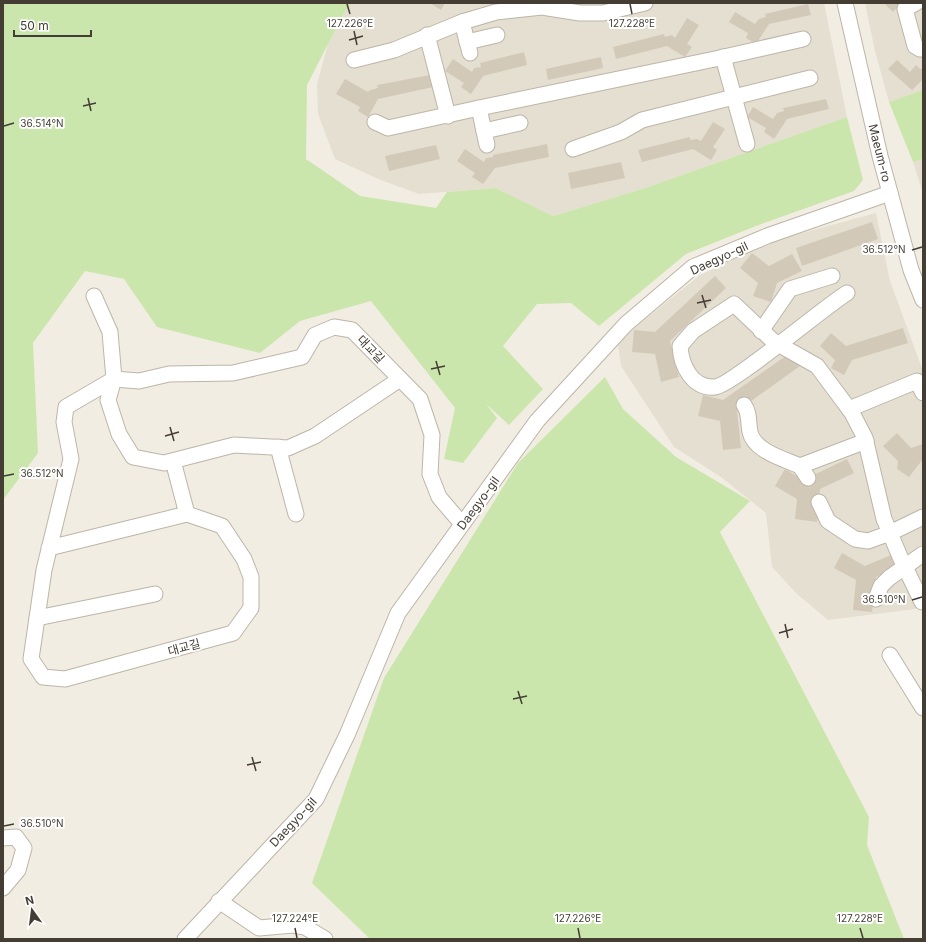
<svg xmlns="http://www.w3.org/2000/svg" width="926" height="942" font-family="Inter,'Noto Sans KR',sans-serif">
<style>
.residential{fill:#e5dfd1}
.green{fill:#cbe6ac}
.building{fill:#d3c9b9}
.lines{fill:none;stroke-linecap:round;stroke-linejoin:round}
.minor-casing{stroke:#bdb5a6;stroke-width:17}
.minor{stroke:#fff;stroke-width:15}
.ticks{fill:none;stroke:#433d34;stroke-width:1.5}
.labels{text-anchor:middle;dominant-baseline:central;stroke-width:4;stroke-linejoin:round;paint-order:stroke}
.street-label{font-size:12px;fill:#433d34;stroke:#fff}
.ticks-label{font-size:10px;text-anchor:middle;fill:#433d34;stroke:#fff;stroke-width:4;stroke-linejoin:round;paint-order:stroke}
</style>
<rect width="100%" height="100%" fill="#f2ede3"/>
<g class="residential">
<path d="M352,3H824L847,117L642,189L553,216L496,188L419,194L378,179L335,159L318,114L317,84L328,44L344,13Z"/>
<path d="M865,3H923V90L889,102L875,51Z"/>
<path d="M923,159V194L913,162Z"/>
<path d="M876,213L890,281L923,371V608L828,620L797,594L772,567L766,513L721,477L674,447L621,366L618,345L633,329L700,275L772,241Z"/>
</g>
<g class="green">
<path d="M3,3H352L344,13L307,85L306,159L360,196L436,208L447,192L496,188L553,216L642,189L847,117L863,180L854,191L756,226L686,254L599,326L571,303L537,304L503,346L543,389L509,425L486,404L497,418L463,463L444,459L455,408L371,301L300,321L260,353L157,327L124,279L85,271L33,343L38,453L3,500Z"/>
<path d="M923,90V159L913,162L889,102Z"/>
<path d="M605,377L623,409L676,457L750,501L720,532L869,817L867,845L904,939H370L312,883L384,678L518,463Z"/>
</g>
<g class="building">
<path d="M430,3H445L441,10Z"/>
<path d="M884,3H901L893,12Z"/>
<path d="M808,4L811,15L769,24L756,44L746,38L748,33L729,22L735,12L755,24L759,19L766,17L765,14Z"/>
<path d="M687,18L699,25L687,44L692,47L685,57L667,46L616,59L613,47L664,34L665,37L672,35L675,38Z"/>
<path d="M524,52L527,65L483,76L471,94L461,87L464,83L445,71L453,59L472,72L474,68L481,67L480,63Z"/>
<path d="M601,57L603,68L548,80L546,69Z"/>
<path d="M897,60L910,72L916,65L920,69L923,68V79L912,90L888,69Z"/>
<path d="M430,75L433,87L378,99L368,117L358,111L360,107L336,94L345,79L368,92L370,90L378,88L377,85Z"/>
<path d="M826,99L829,109L787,119L774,139L764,132L766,128L747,117L753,107L773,119L777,113L784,111L783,108Z"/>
<path d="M713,122L725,129L713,147L717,150L711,160L693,149L642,162L638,150L690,137V140L697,139L701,141Z"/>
<path d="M547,144L549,157L495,168L483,184L472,177L475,173L457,161L465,149L484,162L486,158L493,157V155Z"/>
<path d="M436,145L440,159L389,171L385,156Z"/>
<path d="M621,162L625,178L571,189L568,173Z"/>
<path d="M872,222L878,239L802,266L796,248Z"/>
<path d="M752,253L769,266L792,254L802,271L777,283L771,302L753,296L758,283L740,268Z"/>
<path d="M715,276L726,288L670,341L679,377L661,382L655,354L632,352L634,330L655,332Z"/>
<path d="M903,328L908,343L852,360L844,375L831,368L835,360L820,346L831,333L846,346Z"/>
<path d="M790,353L800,366L737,411L741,448L723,450L720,421L698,416L703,395L723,400Z"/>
<path d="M897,433L911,448L923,444V459L909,477L897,469L898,461L883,446Z"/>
<path d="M847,459L854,473L820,489L817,522L795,519L797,499L775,486L785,469L803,480Z"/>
<path d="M842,553L865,566L891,555L897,568L876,577L872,612L853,610L856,580L834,568Z"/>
</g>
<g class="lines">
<g class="minor-casing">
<g id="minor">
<path d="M845,3L880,156L911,270L923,300"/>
<path d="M916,3L905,9L915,46L920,49H923"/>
<path d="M462,22L470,53"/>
<path d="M427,35L448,116"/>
<path d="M467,42L497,35"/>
<path d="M723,57L747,144"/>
<path d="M354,60L394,50L462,22L496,12L542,7L580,13H603L645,3"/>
<path d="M479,108L487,145"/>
<path d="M375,122L388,128L479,108L715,59L803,39"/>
<path d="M484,131L520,123"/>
<path d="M573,149L621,132L642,120L810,78"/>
<path d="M847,293C824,307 731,386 715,387C692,389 681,365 680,346L693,331L734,304L772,340L778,344L817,366L852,413L865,438L884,519L901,559L922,602"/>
<path d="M94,296L110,332L114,379L108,400L119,434L133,457L164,463L234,445L288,448L315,436L400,379"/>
<path d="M761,331L790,289L832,276"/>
<path d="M744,405C750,413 748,423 750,432C754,451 784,459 800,466L866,441"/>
<path d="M849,409L917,381L923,393"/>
<path d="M278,447L296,514"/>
<path d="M173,461L187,514"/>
<path d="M800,466L808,478"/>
<path d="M819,502L828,521L855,539L868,541L890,533L923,517"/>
<path d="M49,548L187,514L222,526L244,559L251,577V608L233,633L65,679L43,677L31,659L44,570L71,459L64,422L66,407L114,379L139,381L169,374L233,373L302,357L315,335L334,327L352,330L420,399L432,435L430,474L439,497L462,524"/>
<path d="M876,599L881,586L889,578L923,554"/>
<path d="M37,618L155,594"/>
<path d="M890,655L923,708"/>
<path d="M3,838L16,837L24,848L18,870L3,888"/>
<path d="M219,901L259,928L293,925L305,927L325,939"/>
<path d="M185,939L316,799L347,735L398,613L537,421L626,324L693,267L767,236L890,193"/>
</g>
</g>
<use href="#minor" class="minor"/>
</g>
<path class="ticks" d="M347,4L350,14M630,4L632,14M354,31L357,45M349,40L363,36M88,98L91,111M83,106L96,103M4,126L14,123M912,250L922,247M702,295L706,308M697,303L711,300M436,361L440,375M431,369L445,366M170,427L174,441M165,436L179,432M4,476L14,474M912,600L922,597M785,624L788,638M779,633L793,629M518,691L522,704M513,699L527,696M252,757L256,771M247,765L261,762M4,826L14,824M295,928L297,938M578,928L580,938M860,928L863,938"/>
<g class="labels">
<g class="street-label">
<text transform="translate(880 153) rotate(76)">Maeum-ro</text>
<text transform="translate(719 258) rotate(-25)">Daegyo-gil</text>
<text transform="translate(371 349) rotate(46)">대교길</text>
<text transform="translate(478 503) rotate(-54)">Daegyo-gil</text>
<text transform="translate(184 647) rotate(-15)">대교길</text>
<text transform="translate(293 822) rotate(-47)">Daegyo-gil</text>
</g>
</g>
<g class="ticks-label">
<text x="350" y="27">127.226°E</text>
<text x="632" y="27">127.228°E</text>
<text x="42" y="127">36.514°N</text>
<text x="884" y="253">36.512°N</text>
<text x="42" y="477">36.512°N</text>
<text x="884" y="603">36.510°N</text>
<text x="42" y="827">36.510°N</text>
<text x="295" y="922">127.224°E</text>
<text x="578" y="922">127.226°E</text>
<text x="860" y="922">127.228°E</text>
</g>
<rect width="926" height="942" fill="none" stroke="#433d34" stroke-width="8"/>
<g transform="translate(32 910) rotate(346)" stroke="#ffffff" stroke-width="3" paint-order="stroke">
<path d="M0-3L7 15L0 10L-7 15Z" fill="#433d34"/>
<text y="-6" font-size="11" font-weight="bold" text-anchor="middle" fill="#433d34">N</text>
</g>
<path d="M14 30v6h77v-6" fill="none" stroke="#433d34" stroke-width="2"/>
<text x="20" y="30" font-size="12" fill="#433d34" stroke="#ffffff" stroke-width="3" paint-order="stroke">50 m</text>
</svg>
